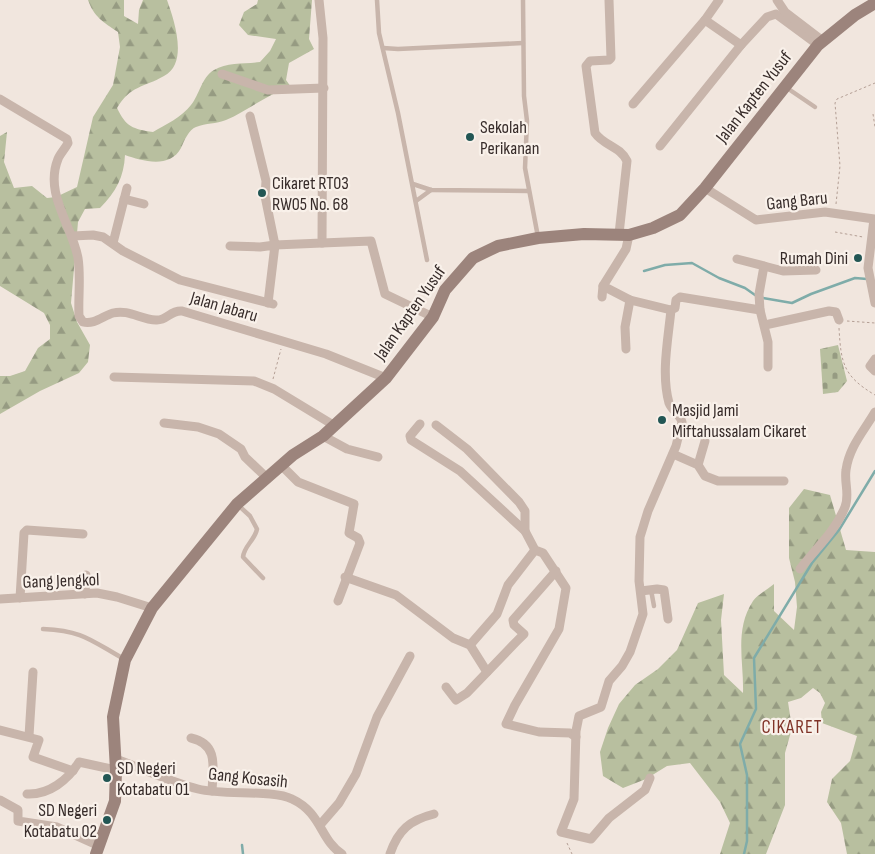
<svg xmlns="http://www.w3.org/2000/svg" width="875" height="854" font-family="'Sofia Sans Condensed',sans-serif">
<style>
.forest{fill:url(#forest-firs)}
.cemetery{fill:url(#cemetery-stones)}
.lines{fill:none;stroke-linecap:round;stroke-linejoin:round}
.stream{stroke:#7faca9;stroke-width:2.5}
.path{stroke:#b49f95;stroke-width:1;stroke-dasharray:2.5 2.5;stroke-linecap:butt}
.service{stroke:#c8b5ab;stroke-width:4.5}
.minor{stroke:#c8b5ab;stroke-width:9}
.secondary{stroke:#9c847c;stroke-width:12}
.poi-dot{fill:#225654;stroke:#f9f1ea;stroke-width:2}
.labels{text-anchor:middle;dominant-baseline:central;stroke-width:4.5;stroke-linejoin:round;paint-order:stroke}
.street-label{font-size:18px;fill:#372c2a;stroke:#f9f1ea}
.poi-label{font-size:18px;fill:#372c2a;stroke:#f9f1ea;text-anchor:start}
.neighbourhood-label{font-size:19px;letter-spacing:1px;fill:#803428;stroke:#f9f1ea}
</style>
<defs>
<pattern id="forest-firs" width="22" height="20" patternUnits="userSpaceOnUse" patternTransform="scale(1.25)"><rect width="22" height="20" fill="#b8bf9f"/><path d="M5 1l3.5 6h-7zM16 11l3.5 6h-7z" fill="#969b82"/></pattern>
<pattern id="cemetery-stones" width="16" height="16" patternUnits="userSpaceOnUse" patternTransform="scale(1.25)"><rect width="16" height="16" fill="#b8bf9f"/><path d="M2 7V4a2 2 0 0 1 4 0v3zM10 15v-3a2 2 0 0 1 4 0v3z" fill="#969b82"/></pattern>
</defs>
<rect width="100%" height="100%" fill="#f1e6de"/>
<g class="forest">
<path d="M88,0H124V16L138,24L139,10L143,0H167C174,20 189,63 164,76C143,88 131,85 117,108C126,127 133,129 153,132C165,125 182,117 191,105C200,94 201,78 214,70C227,62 246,64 260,62L270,51L276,39L248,35L239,25L244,12L257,4L258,0H312L309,39L314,49L289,63L286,80L291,87C267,94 249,110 226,120C216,124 206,123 196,127C189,129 184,141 181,148C170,169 142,161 125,155C124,177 116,192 100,208L85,209L78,222L71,303L77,322L90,345L88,362L79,373L40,391L0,414V376H10L25,371L38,348L50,339V325L44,313L0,286V136L7,132L4,162L14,188L32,186L47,198L56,197L77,187L93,117L113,85L120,47L118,32C103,22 94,17 88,0Z"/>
<path d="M804,489L830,495L846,550L875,552V854H847L841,823L827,802L832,779L850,761L857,736L822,723L821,712L825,703L820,693L813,688L801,698L788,702L792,728L785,753V805L766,854H720L730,823L720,802L690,763L667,766L646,779L623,788L603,776L600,752L608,728L619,704L635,685L658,669L677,650L698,603L724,594L721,620L724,675L743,693C744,662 734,630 753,601C757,595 768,589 774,584V611L794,630L797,607L795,582L789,558V508Z"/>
</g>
<path class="cemetery" d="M838,345L847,381L838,392L823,394L820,349Z"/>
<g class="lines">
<g class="stream">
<path d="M644,271L665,265L692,263L719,278L745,288L755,295"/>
<path d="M763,298L792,303L811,294L855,278L867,279"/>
<path d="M242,845L243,854"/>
<path d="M744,854L747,841V775L740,744L756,709L754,658L812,563L839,530L875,471"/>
</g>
<g class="path">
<path d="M873,114L875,127"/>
<path d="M836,204L840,166L835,103L837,99L875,83"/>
<path d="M835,232L863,237"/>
<path d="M847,321L875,323"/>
<path d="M839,328C841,363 843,376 875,395"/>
<path d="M273,379L281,349"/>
<path d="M567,843L572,854"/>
</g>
<g class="service">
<path d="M377,0L379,33L398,113L427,260"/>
<path d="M523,0L524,96L527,121L525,168L538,237"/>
<path d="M383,48L398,49L523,43"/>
<path d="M787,88L815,107"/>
<path d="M413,184L431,190L528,191"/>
<path d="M416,201L431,190"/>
<path d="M238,505L250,516L257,529C255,540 244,546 243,557L263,578"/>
<path d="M651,590L654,606"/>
<path d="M43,629C84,631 90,640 124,659"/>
</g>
<g class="minor">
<path d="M609,0L611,58L609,60L590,61L586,66L595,133C604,146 620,146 627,161L619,234"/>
<path d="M719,0L705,20L741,45L767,17L776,14L818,45"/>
<path d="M777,0L785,12L823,41"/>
<path d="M222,74L268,90L324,88"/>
<path d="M0,99L67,139L68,143C65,149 60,154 58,159C44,194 72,225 78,258C81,277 78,297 79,316L83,322C94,325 103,316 113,313C129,309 141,320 156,320C167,321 170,310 182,311L326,354L386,378"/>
<path d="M633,104L705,20"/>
<path d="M250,116L266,181L265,196L275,245L322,243L323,38L319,0"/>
<path d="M660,146L741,45"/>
<path d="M705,188L756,220L825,212L874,219L868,268L875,303"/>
<path d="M124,199L144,204"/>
<path d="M629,235L626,249L603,286L630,300L671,310"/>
<path d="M73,236L93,235L103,237L123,251L180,280L273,304"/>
<path d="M113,243L127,188"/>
<path d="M322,243L371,241L385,294L433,317"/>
<path d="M230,246L260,247L275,245L268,303"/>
<path d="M737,259L764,266L759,294L760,310L768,342V367"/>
<path d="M764,266L783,271L816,270"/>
<path d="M602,297L603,286"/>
<path d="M765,325L829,311L836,312L839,320"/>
<path d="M626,349L625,327L630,300"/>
<path d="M875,359L870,366L875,371"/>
<path d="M114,377L254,381L274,389L335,426"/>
<path d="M164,423L198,427L219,434L241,449L245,457L266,477"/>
<path d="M420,424L410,436L411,440L460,471L525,531L535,550L543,553L566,588L559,629L515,705L506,724L539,732L570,733L576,737"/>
<path d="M436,425L467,449L519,502L525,511V531"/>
<path d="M323,436L347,449L378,457"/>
<path d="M673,454L698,465L705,476L718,481H784"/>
<path d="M281,465L298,482L354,504L349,533L358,538L360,543L338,601"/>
<path d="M698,465L705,441"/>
<path d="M800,569C816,548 835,532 845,507C850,494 844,483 846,470C849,447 864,431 875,412"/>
<path d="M345,577L396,595L453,638L470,645L487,672"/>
<path d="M641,591L657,589L664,590L668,619"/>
<path d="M85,594L86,575"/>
<path d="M20,598L24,533L27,530L83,534"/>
<path d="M0,599L97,593L117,597L152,608"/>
<path d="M470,645L497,614L508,585L535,550"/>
<path d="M446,687L456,700L467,693L517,641L524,634L514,625L513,620L556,571"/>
<path d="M0,730L39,740L33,757L73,771"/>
<path d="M29,736L33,672"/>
<path d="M191,738C219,744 213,768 212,791"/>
<path d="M116,759C143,769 170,782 198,789C224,796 272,789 292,799C322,813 320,840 342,854"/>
<path d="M650,778L645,790L609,818L591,839L561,832L574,799L576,731L579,716L601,707L609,681L622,666L630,652L643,614L639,581L640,537L648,511L676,446L682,422C680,414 672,411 669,403C661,374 668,340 671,310L675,308L676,300L680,297L760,310"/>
<path d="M27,794C49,795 68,780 79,762L116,770"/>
<path d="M0,800L18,810V821L57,827L99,846"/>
<path d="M320,825L339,803L356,774L377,717L410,656"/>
<path d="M390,854C398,830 410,820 434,814"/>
</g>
<path class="secondary" d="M96,854L115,801L116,770L113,717L125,660L152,608L237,504L293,455L323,436L386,378L433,317L445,290L473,258L498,246L538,238L584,234L629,235L653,228L680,215L705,188L818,45L855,15L875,3"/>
</g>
<g class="poi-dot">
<circle cx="470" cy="137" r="5"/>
<circle cx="262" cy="193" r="5"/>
<circle cx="858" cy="258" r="5"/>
<circle cx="662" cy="420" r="5"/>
<circle cx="107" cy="778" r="5"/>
<circle cx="107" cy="820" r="5"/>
</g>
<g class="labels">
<g class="street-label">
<text transform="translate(754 97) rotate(-52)">Jalan Kapten Yusuf</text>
<text transform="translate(797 201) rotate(-6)">Gang Baru</text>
<text transform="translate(224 307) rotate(16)">Jalan Jabaru</text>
<text transform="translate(410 313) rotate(-55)">Jalan Kapten Yusuf</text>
<text transform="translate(61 581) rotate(-2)">Gang Jengkol</text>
<text transform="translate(248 778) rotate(6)">Gang Kosasih</text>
</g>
<g class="poi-label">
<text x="480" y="127">Sekolah<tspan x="480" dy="21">Perikanan</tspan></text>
<text x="272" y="183">Cikaret RT03<tspan x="272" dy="21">RW05 No. 68</tspan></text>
<text x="848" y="258" text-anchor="end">Rumah Dini</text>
<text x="672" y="410">Masjid Jami<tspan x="672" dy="21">Miftahussalam Cikaret</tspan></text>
<text x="117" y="768">SD Negeri<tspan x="117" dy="21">Kotabatu 01</tspan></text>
<text x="97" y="810" text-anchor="end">SD Negeri<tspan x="97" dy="21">Kotabatu 02</tspan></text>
</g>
<g class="neighbourhood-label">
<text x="792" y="727">CIKARET</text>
</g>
</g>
</svg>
